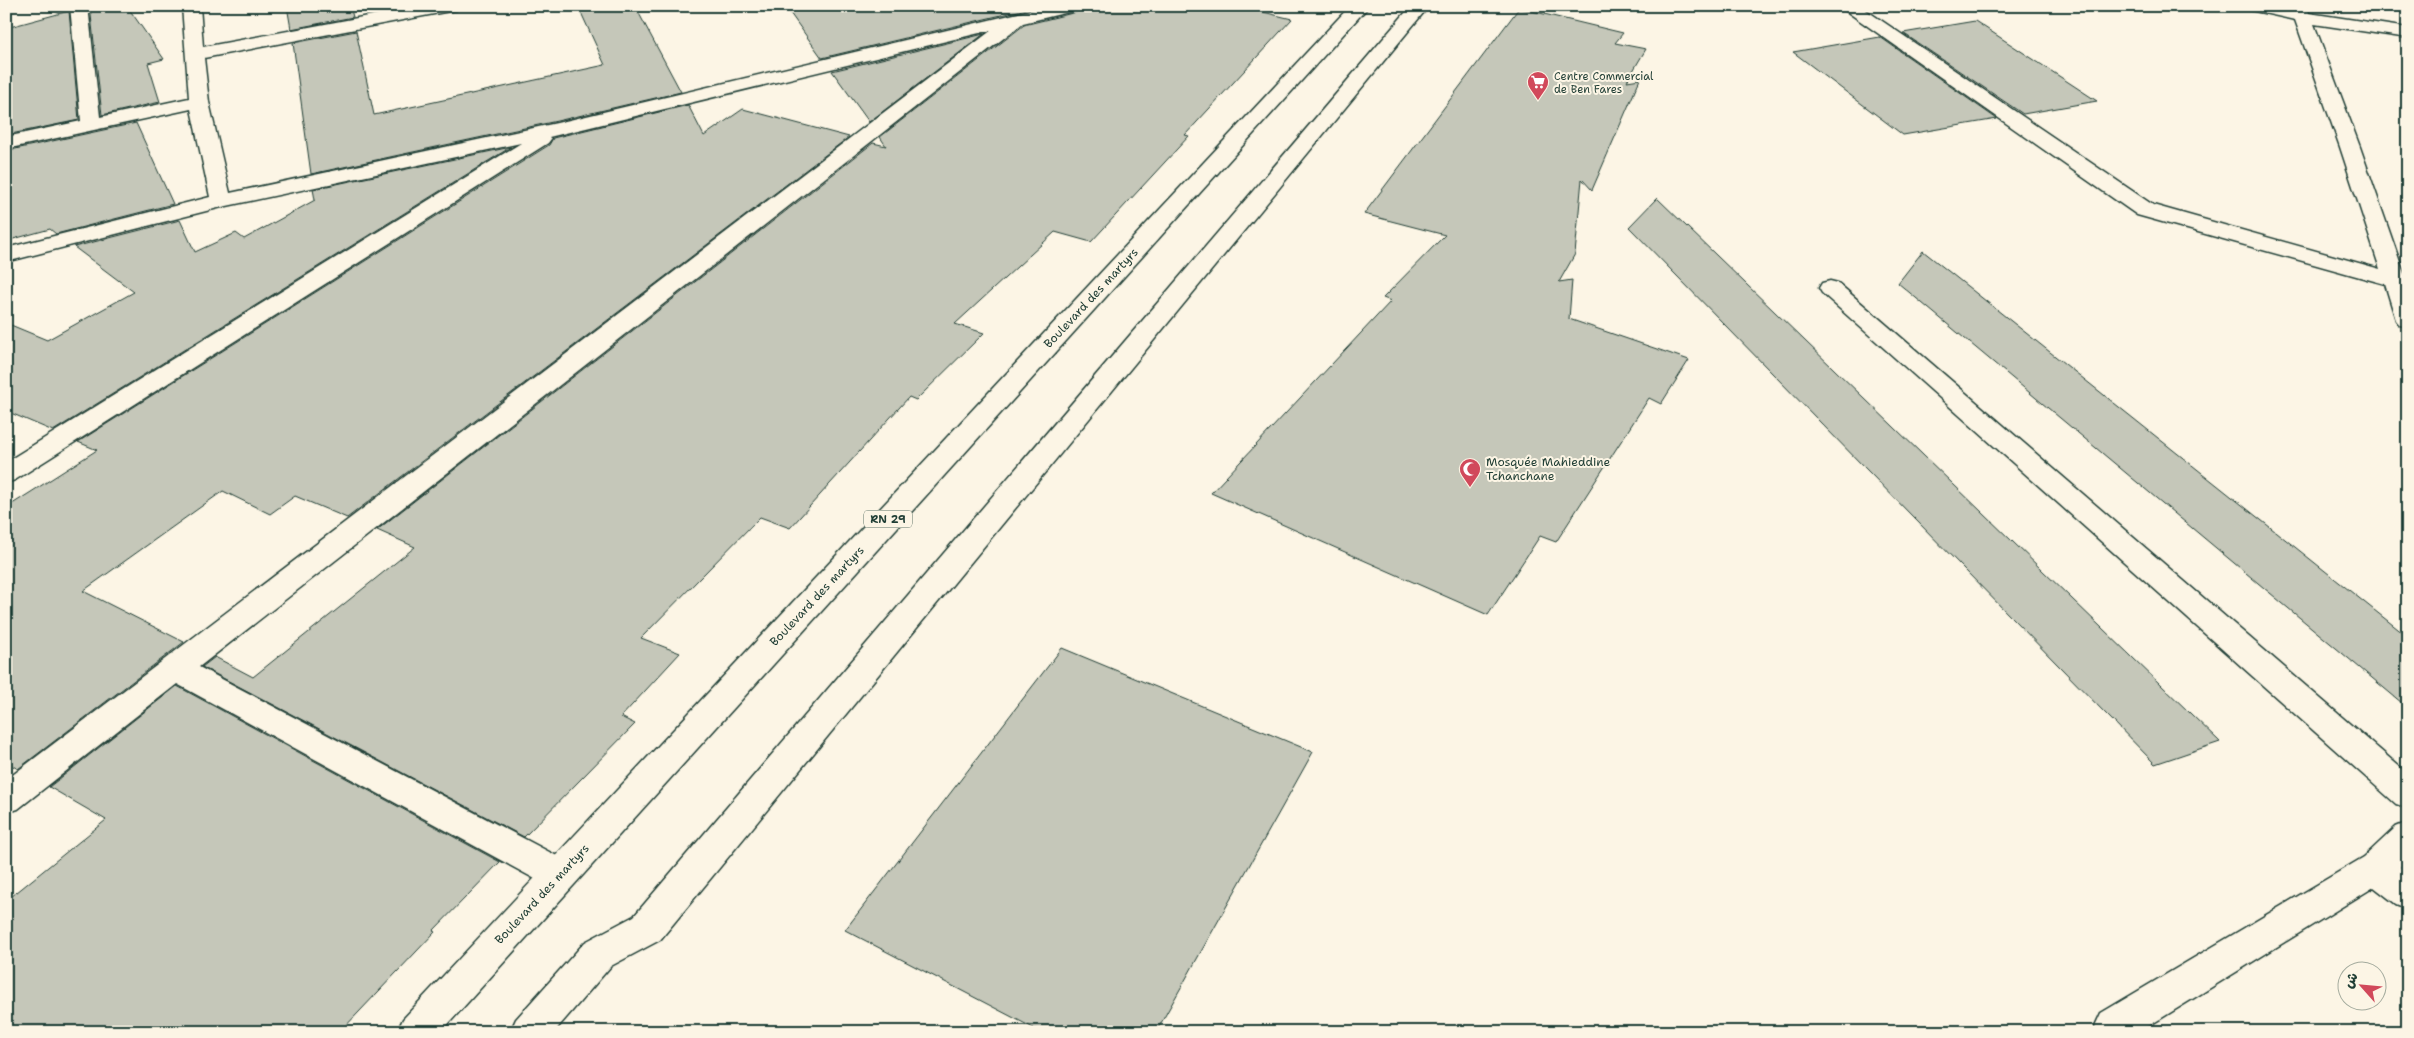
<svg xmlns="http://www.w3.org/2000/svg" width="2414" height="1038" font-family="'Shantell Sans','Playpen Sans Arabic',sans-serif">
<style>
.building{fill:#c5c7b9;stroke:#1f3d34}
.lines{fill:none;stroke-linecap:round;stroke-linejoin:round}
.minor-casing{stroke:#1f3d34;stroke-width:3}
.trunk-casing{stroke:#1f3d34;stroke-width:3}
.minor{fill:#fcf5e5;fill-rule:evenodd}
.trunk{fill:#fcf5e5;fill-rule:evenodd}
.labels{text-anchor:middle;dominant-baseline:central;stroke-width:4;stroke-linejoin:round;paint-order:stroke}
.far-poi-label{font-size:11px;fill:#1f3d34;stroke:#fcf5e5;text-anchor:start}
.shield{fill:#fcf5e5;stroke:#617469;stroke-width:1}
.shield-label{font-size:11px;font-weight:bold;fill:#1f3d34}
.street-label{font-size:12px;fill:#1f3d34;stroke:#fcf5e5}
.poi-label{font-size:12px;fill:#1f3d34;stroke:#fcf5e5;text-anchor:start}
</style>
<rect width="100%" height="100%" fill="#fcf5e5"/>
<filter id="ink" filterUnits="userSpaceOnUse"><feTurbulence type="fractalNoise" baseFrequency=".02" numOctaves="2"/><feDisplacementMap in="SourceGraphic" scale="10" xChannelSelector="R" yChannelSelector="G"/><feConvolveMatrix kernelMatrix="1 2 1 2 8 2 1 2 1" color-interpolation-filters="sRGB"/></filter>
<g filter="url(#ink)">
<g class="building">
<path d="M90,6H127L164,59L148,63L160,102L102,115Z"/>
<path d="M287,6H350L353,17L291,29Z"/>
<path d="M578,6H635L681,92L557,121L311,174L293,43L356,31L374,115L605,65Z"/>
<path d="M785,6H1039L822,58Z"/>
<path d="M1082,6H1238L1292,19L1185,135L1189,136L1091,242L1055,232L955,324L984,333L916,400L909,397L790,528L760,517L641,638L680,653L621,717L635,724L524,837L202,667L215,657L253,677L415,547L377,530L873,143L886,146L880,137L1024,25L1077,12Z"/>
<path d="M1519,8L1623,33L1615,43L1646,49L1627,81L1640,79L1592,190L1582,179L1575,254L1559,282L1572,280L1569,319L1689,360L1661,404L1649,398L1556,542L1540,536L1488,615L1211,493L1391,301L1383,298L1445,235L1364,214Z"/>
<path d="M69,11L79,120L6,135V28Z"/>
<path d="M1975,21L2097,101L2023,114L1903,33Z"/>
<path d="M984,34L869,122L832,71Z"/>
<path d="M1880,37L1997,119L1903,135L1793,52Z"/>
<path d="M688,105L704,136L743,109L849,137L347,518L295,496L270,514L223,491L83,591L184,642L18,769L6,762V508L97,450L78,442L549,145L553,138Z"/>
<path d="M136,123L173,204L56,234L50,229L6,241V151Z"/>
<path d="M511,147L53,431L6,411V323L47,340L134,292L74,247L180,220L195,252L236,233L244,239L315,200L313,189Z"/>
<path d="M1657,198L2220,742L2155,764L1629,227Z"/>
<path d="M1923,251L2408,637V708L1898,283Z"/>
<path d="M1062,648L1313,752L1156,1032H1041L845,930Z"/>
<path d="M177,686L500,862L433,931L435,932L340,1032H6V901L106,820L49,787Z"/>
</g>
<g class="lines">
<g class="minor-casing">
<g id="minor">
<path d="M70,6H88L100,117L189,98L182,6H200L203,47L421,6H459L456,10L450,11L204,58L209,102L230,193L557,123L1048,6H1080L1077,10L1023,23L199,667L572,864L577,875L572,886L560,890L548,886L177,684L18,809L6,813V780L992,30L549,137L551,139L548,143L15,480L6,483V462L521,143L222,207L6,262V248L210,197L191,109L6,149V137L81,121Z"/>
<path d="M1839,6H1860L2153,205L2380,269L2340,147L2295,20L2250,10L2247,6H2279L2290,9L2289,6H2307L2309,13L2408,28V38L2314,24L2360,147L2408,285V327L2400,325L2396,320L2385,284L2137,215Z"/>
<path d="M1830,281L1838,283L2408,774V808L2396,804L1822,293L1819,288L1822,283Z"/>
<path d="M2408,822V859L2400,867L2408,872V909L2396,904L2374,887L2139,1032H2098L2095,1026L2101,1013L2364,857L2396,827Z"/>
</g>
</g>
<g class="trunk-casing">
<g id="trunk">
<path d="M1350,6H1369L441,1032H397L403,1019Z"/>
<path d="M1411,6H1429L660,940L611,966L554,1032H510L516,1019L585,942L634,916Z"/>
</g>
</g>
<use href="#minor" class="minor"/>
<use href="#trunk" class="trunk"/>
</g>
</g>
<defs>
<g id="supermarket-pin" transform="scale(1.125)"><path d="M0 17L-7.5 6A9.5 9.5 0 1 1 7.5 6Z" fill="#d1495b" stroke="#fcf5e5"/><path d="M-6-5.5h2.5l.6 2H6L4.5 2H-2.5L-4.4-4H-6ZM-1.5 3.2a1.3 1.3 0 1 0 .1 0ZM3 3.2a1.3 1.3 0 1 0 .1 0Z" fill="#fff"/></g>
<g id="mosque-pin" transform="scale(1.125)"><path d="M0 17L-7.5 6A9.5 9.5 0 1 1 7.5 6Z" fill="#d1495b" stroke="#fcf5e5"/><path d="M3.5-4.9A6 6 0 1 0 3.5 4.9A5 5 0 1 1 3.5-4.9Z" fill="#fff"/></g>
</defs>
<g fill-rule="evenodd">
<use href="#supermarket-pin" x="1538" y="82"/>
<use href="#mosque-pin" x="1470" y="469"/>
</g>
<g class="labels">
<g class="far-poi-label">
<text x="1554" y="76">Centre Commercial<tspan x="1554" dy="13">de Ben Fares</tspan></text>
</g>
<rect class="shield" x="864" y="510.5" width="48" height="17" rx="4"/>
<g class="shield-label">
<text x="888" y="519">RN 29</text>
</g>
<g class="street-label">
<text transform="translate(1091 298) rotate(-47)">Boulevard des martyrs</text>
<text transform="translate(817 596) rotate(-47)">Boulevard des martyrs</text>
<text transform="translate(542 894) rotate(-47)">Boulevard des martyrs</text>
</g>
<g class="poi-label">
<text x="1486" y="462">Mosquée Mahieddine<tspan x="1486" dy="14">Tchanchane</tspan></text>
</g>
</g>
<rect width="2414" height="1038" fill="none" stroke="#fcf5e5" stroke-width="25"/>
<rect x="12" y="12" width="2389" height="1013" fill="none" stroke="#1f3d34" stroke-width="2" filter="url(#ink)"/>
<g transform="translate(2362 986) rotate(297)"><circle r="24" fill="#fcf5e5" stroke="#a4ab9e"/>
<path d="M0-4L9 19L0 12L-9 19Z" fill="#d1495b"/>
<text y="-8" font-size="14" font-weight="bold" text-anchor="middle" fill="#1f3d34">ش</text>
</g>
</svg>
